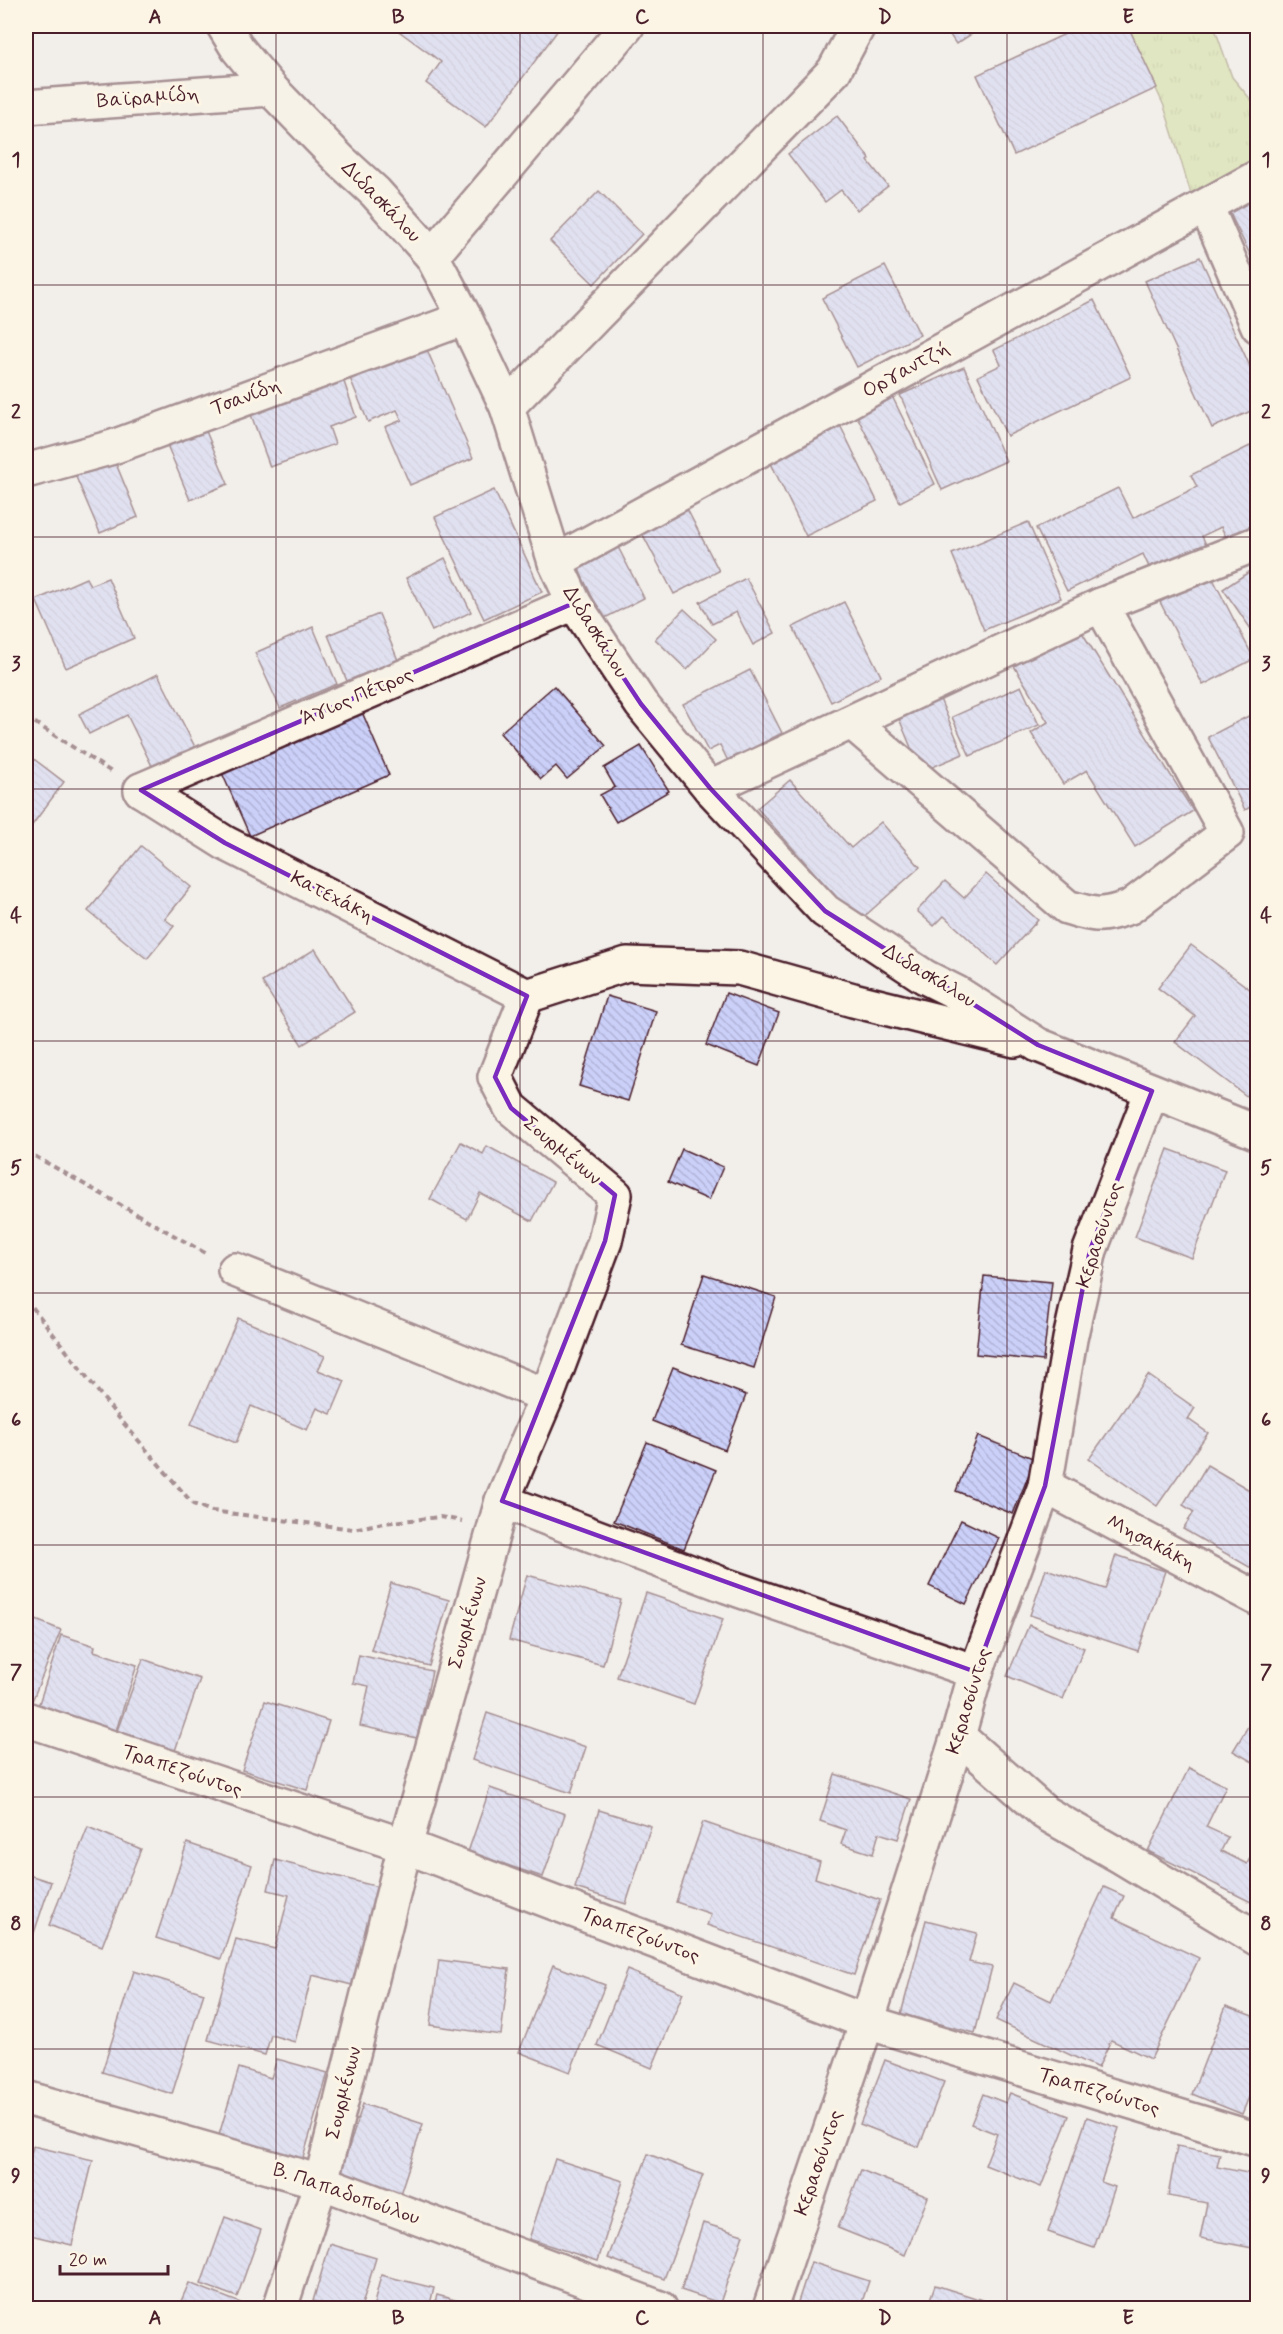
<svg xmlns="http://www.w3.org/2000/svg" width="1283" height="2334" font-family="Mynerve,sans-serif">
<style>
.grass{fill:url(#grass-tufts);stroke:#8a7e5e;stroke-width:1.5}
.building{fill:url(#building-back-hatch);stroke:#4a1f2b;stroke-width:1.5}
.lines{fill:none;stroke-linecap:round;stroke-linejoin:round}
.minor-casing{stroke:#4a1f2b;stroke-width:38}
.path{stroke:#4a1f2b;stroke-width:4;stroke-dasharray:6 4.5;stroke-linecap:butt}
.minor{stroke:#fcf5e5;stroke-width:33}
.marked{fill:none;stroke:#7b2cbf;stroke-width:4.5;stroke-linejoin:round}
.grid{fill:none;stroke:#4a1f2b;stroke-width:1.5;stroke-opacity:0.55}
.labels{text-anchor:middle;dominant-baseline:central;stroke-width:6;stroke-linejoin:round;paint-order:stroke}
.street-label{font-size:20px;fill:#4a1f2b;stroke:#fcf5e5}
.neatline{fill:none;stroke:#4a1f2b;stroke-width:2}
.grid-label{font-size:20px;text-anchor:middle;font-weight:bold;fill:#4a1f2b}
</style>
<defs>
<pattern id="grass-tufts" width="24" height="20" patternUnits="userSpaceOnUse" patternTransform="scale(1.5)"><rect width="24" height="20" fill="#cbdc90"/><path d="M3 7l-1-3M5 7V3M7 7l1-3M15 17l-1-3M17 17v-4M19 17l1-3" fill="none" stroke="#b0bc7c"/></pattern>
<pattern id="building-back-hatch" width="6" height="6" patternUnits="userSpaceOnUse" patternTransform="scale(1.5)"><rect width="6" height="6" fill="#cbd0f9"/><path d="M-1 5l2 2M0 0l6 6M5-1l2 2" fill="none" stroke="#b0b2d6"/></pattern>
</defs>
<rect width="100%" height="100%" fill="#f2eee9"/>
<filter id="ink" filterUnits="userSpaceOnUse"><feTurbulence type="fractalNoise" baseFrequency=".0167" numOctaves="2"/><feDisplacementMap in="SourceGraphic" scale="12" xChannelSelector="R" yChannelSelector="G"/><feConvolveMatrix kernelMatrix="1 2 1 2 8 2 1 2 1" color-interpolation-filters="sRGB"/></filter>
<g filter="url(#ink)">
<path class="grass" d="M1127,26H1214L1232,77L1257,107V160L1192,197L1164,106Z"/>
<g class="building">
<path d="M399,26H561L486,127L426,83L441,62L396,29Z"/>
<path d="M944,26H984L956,44Z"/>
<path d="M1082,26H1128L1157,88L1014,155L977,75Z"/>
<path d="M837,116L870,159L868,161L888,186L857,210L841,190L825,202L788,154Z"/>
<path d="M1258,190V271L1226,205Z"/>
<path d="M599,191L642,234L594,284L550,241Z"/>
<path d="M1200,257L1258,384V408L1212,428L1145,281Z"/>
<path d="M885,266L920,335L857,367L822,298Z"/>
<path d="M1094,300L1131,377L1007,436L978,376L1001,365L994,350Z"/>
<path d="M425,345L473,458L410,485L385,427L402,420L397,410L368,422L350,378Z"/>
<path d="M964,367L1006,461L942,490L900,395Z"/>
<path d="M342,376L356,417L329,427L335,444L270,467L249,409Z"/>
<path d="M891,394L935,484L900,502L855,412Z"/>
<path d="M839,423L877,501L806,536L768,457Z"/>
<path d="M203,424L228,484L190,500L165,440Z"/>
<path d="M1252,445L1258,456V524L1227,539L1221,527L1202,536L1209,551L1154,578L1143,554L1067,591L1036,528L1118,488L1133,518L1197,487L1191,475Z"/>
<path d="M112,454L138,517L100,533L73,470Z"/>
<path d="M494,490L542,592L484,619L435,517Z"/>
<path d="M687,509L719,571L674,594L642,533Z"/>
<path d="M1028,522L1061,598L984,630L952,554Z"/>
<path d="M617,545L644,598L603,619L577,566Z"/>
<path d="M445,558L471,612L432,631L406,578Z"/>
<path d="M1258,566V639L1223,589Z"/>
<path d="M1211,575L1254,659L1203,685L1160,602Z"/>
<path d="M86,578L90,585L108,578L134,638L66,668L36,600Z"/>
<path d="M746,578L775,633L753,645L736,612L712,624L700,602Z"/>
<path d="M844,602L881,676L831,702L793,627Z"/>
<path d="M684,609L716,639L687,670L655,639Z"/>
<path d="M379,614L398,660L347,681L328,635Z"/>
<path d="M1078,626L1193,811L1135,847L1087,770L1063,784L1031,733L1048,722L1014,666Z"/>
<path d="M313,627L337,684L280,708L255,653Z"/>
<path d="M750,670L782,733L728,761L720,745L708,751L683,704Z"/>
<path d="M158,674L195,747L153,768L127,715L89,734L79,714Z"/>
<path d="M554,686L606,746L567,779L556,766L541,779L500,733Z"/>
<path d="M1021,686L1039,725L970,756L952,717Z"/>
<path d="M940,699L963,754L921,772L898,716Z"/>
<path d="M1258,711V803L1245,810L1208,737Z"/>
<path d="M362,712L389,775L250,836L222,773Z"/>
<path d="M641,746L669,791L616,822L600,795L615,787L604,768Z"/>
<path d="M26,753L64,782L27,832L26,831Z"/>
<path d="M790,780L851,848L881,822L920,867L858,922L757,808Z"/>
<path d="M141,846L191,887L165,919L174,926L147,959L88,911Z"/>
<path d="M986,874L1038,920L997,965L944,916L934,926L917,911L945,881L964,898Z"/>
<path d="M1191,945L1255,993L1258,991V1086L1249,1098L1175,1042L1195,1016L1158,988Z"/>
<path d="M315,949L355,1012L302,1045L262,982Z"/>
<path d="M726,993L779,1013L759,1066L706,1045Z"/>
<path d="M607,996L656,1011L628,1101L579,1086Z"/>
<path d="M461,1142L483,1154L487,1146L553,1182L532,1221L480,1193L467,1219L430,1199Z"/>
<path d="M682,1149L723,1167L709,1200L668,1182Z"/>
<path d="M1168,1149L1225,1170L1192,1258L1135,1237Z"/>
<path d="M704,1274L776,1297L754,1368L681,1345Z"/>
<path d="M984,1276L1052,1282L1043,1361L976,1354Z"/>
<path d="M238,1318L325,1356L318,1370L345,1381L331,1414L317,1408L307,1430L251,1406L236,1443L191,1424Z"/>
<path d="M673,1367L746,1395L725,1450L652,1421Z"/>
<path d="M1148,1375L1195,1408L1188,1419L1208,1433L1157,1506L1089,1459Z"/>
<path d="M978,1436L1035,1459L1013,1514L956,1491Z"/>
<path d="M647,1442L716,1470L684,1549L614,1521Z"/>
<path d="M1207,1465L1258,1495V1572L1183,1529L1194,1512L1183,1505Z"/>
<path d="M961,1520L999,1538L966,1604L929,1586Z"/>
<path d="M1116,1555L1165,1571L1138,1651L1030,1615L1046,1569L1105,1589Z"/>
<path d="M527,1575L621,1600L603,1665L509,1640Z"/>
<path d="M391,1583L449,1600L429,1666L371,1650Z"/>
<path d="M646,1593L723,1619L694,1704L617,1677Z"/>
<path d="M26,1616L61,1630L28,1711L26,1710Z"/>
<path d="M1029,1625L1084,1648L1063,1699L1007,1676Z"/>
<path d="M61,1635L95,1646L94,1651L137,1665L114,1737L36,1713Z"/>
<path d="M359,1655L432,1671L417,1738L360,1726L369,1686L353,1683Z"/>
<path d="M143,1659L200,1679L171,1762L113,1742Z"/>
<path d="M265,1701L329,1721L307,1790L242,1770Z"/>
<path d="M1258,1710V1765L1233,1751Z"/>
<path d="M487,1713L586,1747L571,1793L472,1760Z"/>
<path d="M1189,1768L1226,1786L1206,1827L1228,1837L1221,1851L1247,1864L1255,1847L1258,1848L1257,1905L1148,1851Z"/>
<path d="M835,1774L911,1799L898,1839L879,1833L873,1854L841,1844L846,1830L820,1821Z"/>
<path d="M490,1788L565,1814L543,1877L468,1852Z"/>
<path d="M599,1810L651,1826L626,1904L575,1888Z"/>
<path d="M703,1822L820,1862L815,1878L880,1900L854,1975L707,1925L711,1914L676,1902Z"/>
<path d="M88,1827L141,1849L102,1946L49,1925Z"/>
<path d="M187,1843L252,1865L221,1959L156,1938Z"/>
<path d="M275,1860L382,1888L356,1986L312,1975L295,2042L271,2035L265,2055L208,2040L236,1939L275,1949L289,1895L268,1890Z"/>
<path d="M26,1874L51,1882L31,1942L26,1940Z"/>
<path d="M1104,1887L1124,1896L1114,1918L1199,1958L1151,2059L1111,2040L1098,2068L996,2020L1014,1983L1051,2001Z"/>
<path d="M926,1920L977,1933L969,1962L992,1967L975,2033L901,2014Z"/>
<path d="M439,1960L509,1969L501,2035L430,2025Z"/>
<path d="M553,1965L605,1985L570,2072L519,2052Z"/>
<path d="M627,1970L683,1993L652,2068L597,2045Z"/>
<path d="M134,1971L204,1993L172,2094L102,2072Z"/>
<path d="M1226,2006L1258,2018V2075L1242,2114L1192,2094Z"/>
<path d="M277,2059L328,2073L300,2168L216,2145L239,2068L271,2078Z"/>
<path d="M885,2060L944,2082L919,2147L860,2124Z"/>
<path d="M1010,2093L1069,2116L1041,2187L985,2165L997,2134L971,2124L983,2094L1006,2103Z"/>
<path d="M363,2104L423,2124L398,2200L338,2181Z"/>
<path d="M1087,2117L1119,2128L1101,2182L1115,2187L1094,2248L1048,2232Z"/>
<path d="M33,2146L93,2160L72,2245L26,2234V2175Z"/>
<path d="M1177,2146L1220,2154L1217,2167L1258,2175V2249L1200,2238L1207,2203L1168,2196Z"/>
<path d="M648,2154L703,2175L664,2279L608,2258Z"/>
<path d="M555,2159L623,2181L598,2261L529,2239Z"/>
<path d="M861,2170L928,2197L905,2255L838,2228Z"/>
<path d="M225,2217L261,2230L237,2297L201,2284Z"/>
<path d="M703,2223L743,2235L720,2303L681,2290Z"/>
<path d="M330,2244L376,2258L361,2308H330L331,2306L313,2301Z"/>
<path d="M811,2262L869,2281L860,2308H796Z"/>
<path d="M381,2275L434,2288L429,2308H373Z"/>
<path d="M189,2283L246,2305L244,2308H178Z"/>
<path d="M935,2285L1007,2308H927Z"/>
<path d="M437,2295L484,2308H433Z"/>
</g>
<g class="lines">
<g class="minor-casing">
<g id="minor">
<path d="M224,26L238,49L271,89L341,161L375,192L432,256L465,318L507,407L555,562L574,603L641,704L710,788L825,911L925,977L957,993L1038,1045L1258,1133"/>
<path d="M26,107L271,89"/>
<path d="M1206,206L1258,326"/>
<path d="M432,256L627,26"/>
<path d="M507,407L834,71L858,26"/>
<path d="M26,471L113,447L465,318"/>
<path d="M555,562L1258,177"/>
<path d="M853,723L1067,907C1096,916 1101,917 1130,907L1227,833L1101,605"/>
<path d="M710,788L1101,605L1258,543"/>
<path d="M141,790L574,603"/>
<path d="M141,790L225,843L527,996"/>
<path d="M527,996L627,964L739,968L853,1000L1015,1040"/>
<path d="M235,1270L547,1396"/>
<path d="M1045,1486L1258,1599"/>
<path d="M502,1501L727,1586L976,1672"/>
<path d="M26,1719L405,1846L867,2022L1258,2140"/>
<path d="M958,1736L1045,1813L1120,1856L1258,1939"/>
<path d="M26,2098L321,2182L660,2308"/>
<path d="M280,2308L321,2182L405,1846L502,1501L547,1396L605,1241L615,1195L511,1108L495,1077L527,996"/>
<path d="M770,2308L867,2022L958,1736L976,1672L1045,1486L1070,1339L1090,1250L1152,1091"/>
</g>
</g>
<g class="path">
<path d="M26,717L113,773"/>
<path d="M26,1151L205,1253"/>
<path d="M26,1299L114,1412L193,1504L212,1511L353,1529L383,1523L440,1517L462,1521"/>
</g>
<use href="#minor" class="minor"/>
</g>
</g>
<path d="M0 0H1283V2334H0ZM574,603L641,704L710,788L825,911L1038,1045L1152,1091L1090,1250L1045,1486L976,1672L502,1501L605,1241L615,1195L511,1108L495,1077L527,996L225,843L141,790Z" fill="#f2eee9" fill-opacity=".55" fill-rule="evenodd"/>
<path class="marked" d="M574,603L641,704L710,788L825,911L1038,1045L1152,1091L1090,1250L1045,1486L976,1672L502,1501L605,1241L615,1195L511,1108L495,1077L527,996L225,843L141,790Z"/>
<path class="grid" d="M276,26V2308M520,26V2308M763,26V2308M1007,26V2308M26,285H1258M26,537H1258M26,789H1258M26,1041H1258M26,1293H1258M26,1545H1258M26,1797H1258M26,2049H1258"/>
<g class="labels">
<g class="street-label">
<text transform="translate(148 98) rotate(-4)">Βαϊραμίδη</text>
<text transform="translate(381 202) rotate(46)">Διδασκάλου</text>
<text transform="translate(906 370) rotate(-29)">Οργαντζή</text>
<text transform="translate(246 397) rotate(-20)">Τσανίδη</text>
<text transform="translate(595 632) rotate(58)">Διδασκάλου</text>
<text transform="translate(357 697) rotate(-23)">Άγιος Πέτρος</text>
<text transform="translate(332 897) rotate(27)">Κατεχάκη</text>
<text transform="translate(929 976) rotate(31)">Διδασκάλου</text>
<text transform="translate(562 1151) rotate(40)">Σουρμένων</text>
<text transform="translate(1100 1235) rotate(-72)">Κερασούντος</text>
<text transform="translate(1151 1543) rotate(28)">Μησακάκη</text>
<text transform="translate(468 1623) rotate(-74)">Σουρμένων</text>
<text transform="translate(969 1701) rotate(-73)">Κερασούντος</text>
<text transform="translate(182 1771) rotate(19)">Τραπεζούντος</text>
<text transform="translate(640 1935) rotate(21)">Τραπεζούντος</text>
<text transform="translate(1099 2092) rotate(17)">Τραπεζούντος</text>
<text transform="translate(344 2093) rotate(-76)">Σουρμένων</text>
<text transform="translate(819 2163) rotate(-71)">Κερασούντος</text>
<text transform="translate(346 2194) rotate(19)">B. Παπαδοπούλου</text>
</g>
</g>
<rect width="1283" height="2334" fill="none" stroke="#fcf5e5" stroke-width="66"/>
<path d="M60 2265v9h108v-9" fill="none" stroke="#4a1f2b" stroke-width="3"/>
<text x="69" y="2265" font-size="18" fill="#4a1f2b" stroke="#fcf5e5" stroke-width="4.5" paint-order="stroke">20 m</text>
<rect x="33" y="33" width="1217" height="2268" class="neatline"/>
<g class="grid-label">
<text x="155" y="23">A</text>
<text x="398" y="23">B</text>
<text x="642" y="23">C</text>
<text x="885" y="23">D</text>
<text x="1128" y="23">E</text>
<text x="16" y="166">1</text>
<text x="1266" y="166">1</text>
<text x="16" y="418">2</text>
<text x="1266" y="418">2</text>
<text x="16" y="670">3</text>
<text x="1266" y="670">3</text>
<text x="16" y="922">4</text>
<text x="1266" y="922">4</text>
<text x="16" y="1174">5</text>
<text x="1266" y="1174">5</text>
<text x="16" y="1426">6</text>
<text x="1266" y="1426">6</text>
<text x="16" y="1678">7</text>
<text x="1266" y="1678">7</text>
<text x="16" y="1930">8</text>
<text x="1266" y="1930">8</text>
<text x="16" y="2182">9</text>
<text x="1266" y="2182">9</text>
<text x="155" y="2324">A</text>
<text x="398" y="2324">B</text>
<text x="642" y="2324">C</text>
<text x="885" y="2324">D</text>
<text x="1128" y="2324">E</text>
</g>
</svg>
